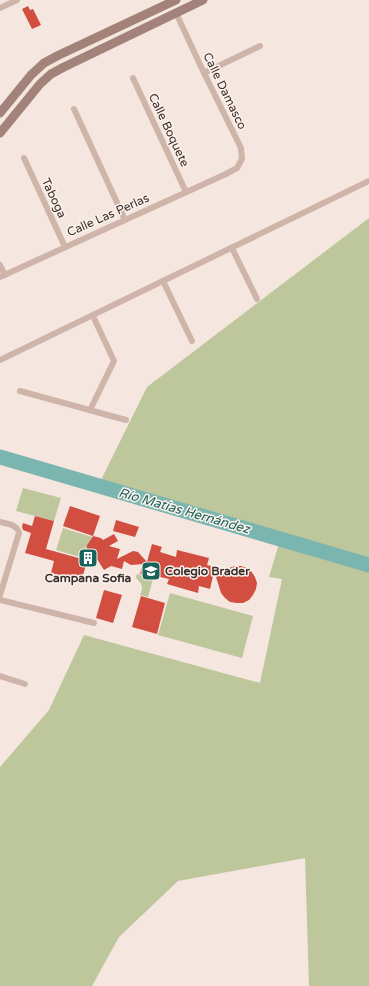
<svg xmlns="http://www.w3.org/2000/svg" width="369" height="986" font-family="'Varela Round',sans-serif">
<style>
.green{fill:#bec69c}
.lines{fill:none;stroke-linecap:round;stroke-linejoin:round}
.river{stroke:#7ab5af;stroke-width:15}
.building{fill:#d14e40}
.street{stroke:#cfb5a9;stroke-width:6}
.secondary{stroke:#a38379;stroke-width:9}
.labels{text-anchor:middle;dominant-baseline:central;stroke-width:3;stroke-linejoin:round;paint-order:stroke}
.street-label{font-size:12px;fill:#3b2c29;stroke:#fcf2ec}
.poi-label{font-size:12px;font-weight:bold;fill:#3b2c29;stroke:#fcf2ec;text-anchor:start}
.water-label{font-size:13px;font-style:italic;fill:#1a625c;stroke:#fcf2ec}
</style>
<rect width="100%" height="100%" fill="#f5e7df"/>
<g class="green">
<path d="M369,218V986H309L305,858L178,881L119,937L92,986H0V767L49,710L84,635L260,683L282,579L269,577L281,537L99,484L147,387Z"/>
<path d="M23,488L61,498L54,521L16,511Z"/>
<path d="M63,528L92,537L87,545L89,552L87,559L56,550Z"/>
<path d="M137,574L153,579L148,597L140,595C144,586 142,584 136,578Z"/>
<path d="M170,593L253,616L242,658L158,635Z"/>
</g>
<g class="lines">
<path class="river" d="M0,457L369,565"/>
</g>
<g class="building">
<path d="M28,6L30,10L33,9L41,25L32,29L22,9Z"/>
<path d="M70,506L100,516L93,536L63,526Z"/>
<path d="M35,516L54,521L46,549L82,559L89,556L81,581L51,573L54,561L25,553L31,533L23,530L22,527L23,523L32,526Z"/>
<path d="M116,520L139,527L135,537L113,531Z"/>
<path d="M114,534L118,541L109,546L120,549L117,559L133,551L138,552L147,562L152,544L162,547L160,552L176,557L177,550L209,558L207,565L215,567L210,589L199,586L198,593L167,584L169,579L156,576L155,578L140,574L143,564L131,565L124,561L122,569L111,566L104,570L95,556L90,559L87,548V545L93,536L101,538L103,540Z"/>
<path d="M235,566H241L247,568L251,571L255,577L257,583L256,589L253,595L249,600L243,603H237L230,602L225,598L221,593L216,577L229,568Z"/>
<path d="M104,590L122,595L113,623L96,618Z"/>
<path d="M141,596L165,603L157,634L132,627Z"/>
</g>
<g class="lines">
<g class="street">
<path d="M0,8L17,0"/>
<path d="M204,73L260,46"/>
<path d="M133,78L186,192"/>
<path d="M74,109L125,220"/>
<path d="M24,158L65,247"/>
<path d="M232,248L257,299"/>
<path d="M0,265L5,275"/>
<path d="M0,277L226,174L237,168L242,159L241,148L204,73L176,13"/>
<path d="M163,281L192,341"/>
<path d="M0,360L369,181"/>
<path d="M20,391L126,420"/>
<path d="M90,410L114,361L93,316"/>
<path d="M0,522C7,524 17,524 19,533L0,595"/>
<path d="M0,600L94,623"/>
<path d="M0,676L25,684"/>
</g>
<g class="secondary">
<path d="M0,113L31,75L44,63L59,55L176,0"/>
<path d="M0,133L40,84L51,74L64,67L203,0"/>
</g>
</g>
<defs>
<g id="building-square" transform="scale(1)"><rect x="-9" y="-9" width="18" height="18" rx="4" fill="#1a625c" stroke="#fcf2ec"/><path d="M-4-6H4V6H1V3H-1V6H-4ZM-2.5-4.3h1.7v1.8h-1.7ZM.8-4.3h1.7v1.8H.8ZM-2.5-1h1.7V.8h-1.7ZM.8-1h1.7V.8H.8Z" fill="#fff"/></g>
<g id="school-square" transform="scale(1)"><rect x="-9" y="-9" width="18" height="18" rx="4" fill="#1a625c" stroke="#fcf2ec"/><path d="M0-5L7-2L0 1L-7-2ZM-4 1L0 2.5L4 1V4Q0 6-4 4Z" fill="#fff"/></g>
</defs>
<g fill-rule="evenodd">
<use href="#building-square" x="88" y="558"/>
<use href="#school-square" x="151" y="571"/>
</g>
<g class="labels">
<g class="street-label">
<text transform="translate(225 91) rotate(64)">Calle Damasco</text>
<text transform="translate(169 130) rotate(65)">Calle Boquete</text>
<text transform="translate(54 198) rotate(65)">Taboga</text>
<text transform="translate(108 215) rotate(-24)">Calle Las Perlas</text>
</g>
<g class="poi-label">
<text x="165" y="571">Colegio Brader</text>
<text x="88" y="578" text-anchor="middle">Campana Sofia</text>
</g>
<g class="water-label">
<text transform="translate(184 511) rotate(16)">Río Matías Hernández</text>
</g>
</g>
</svg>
